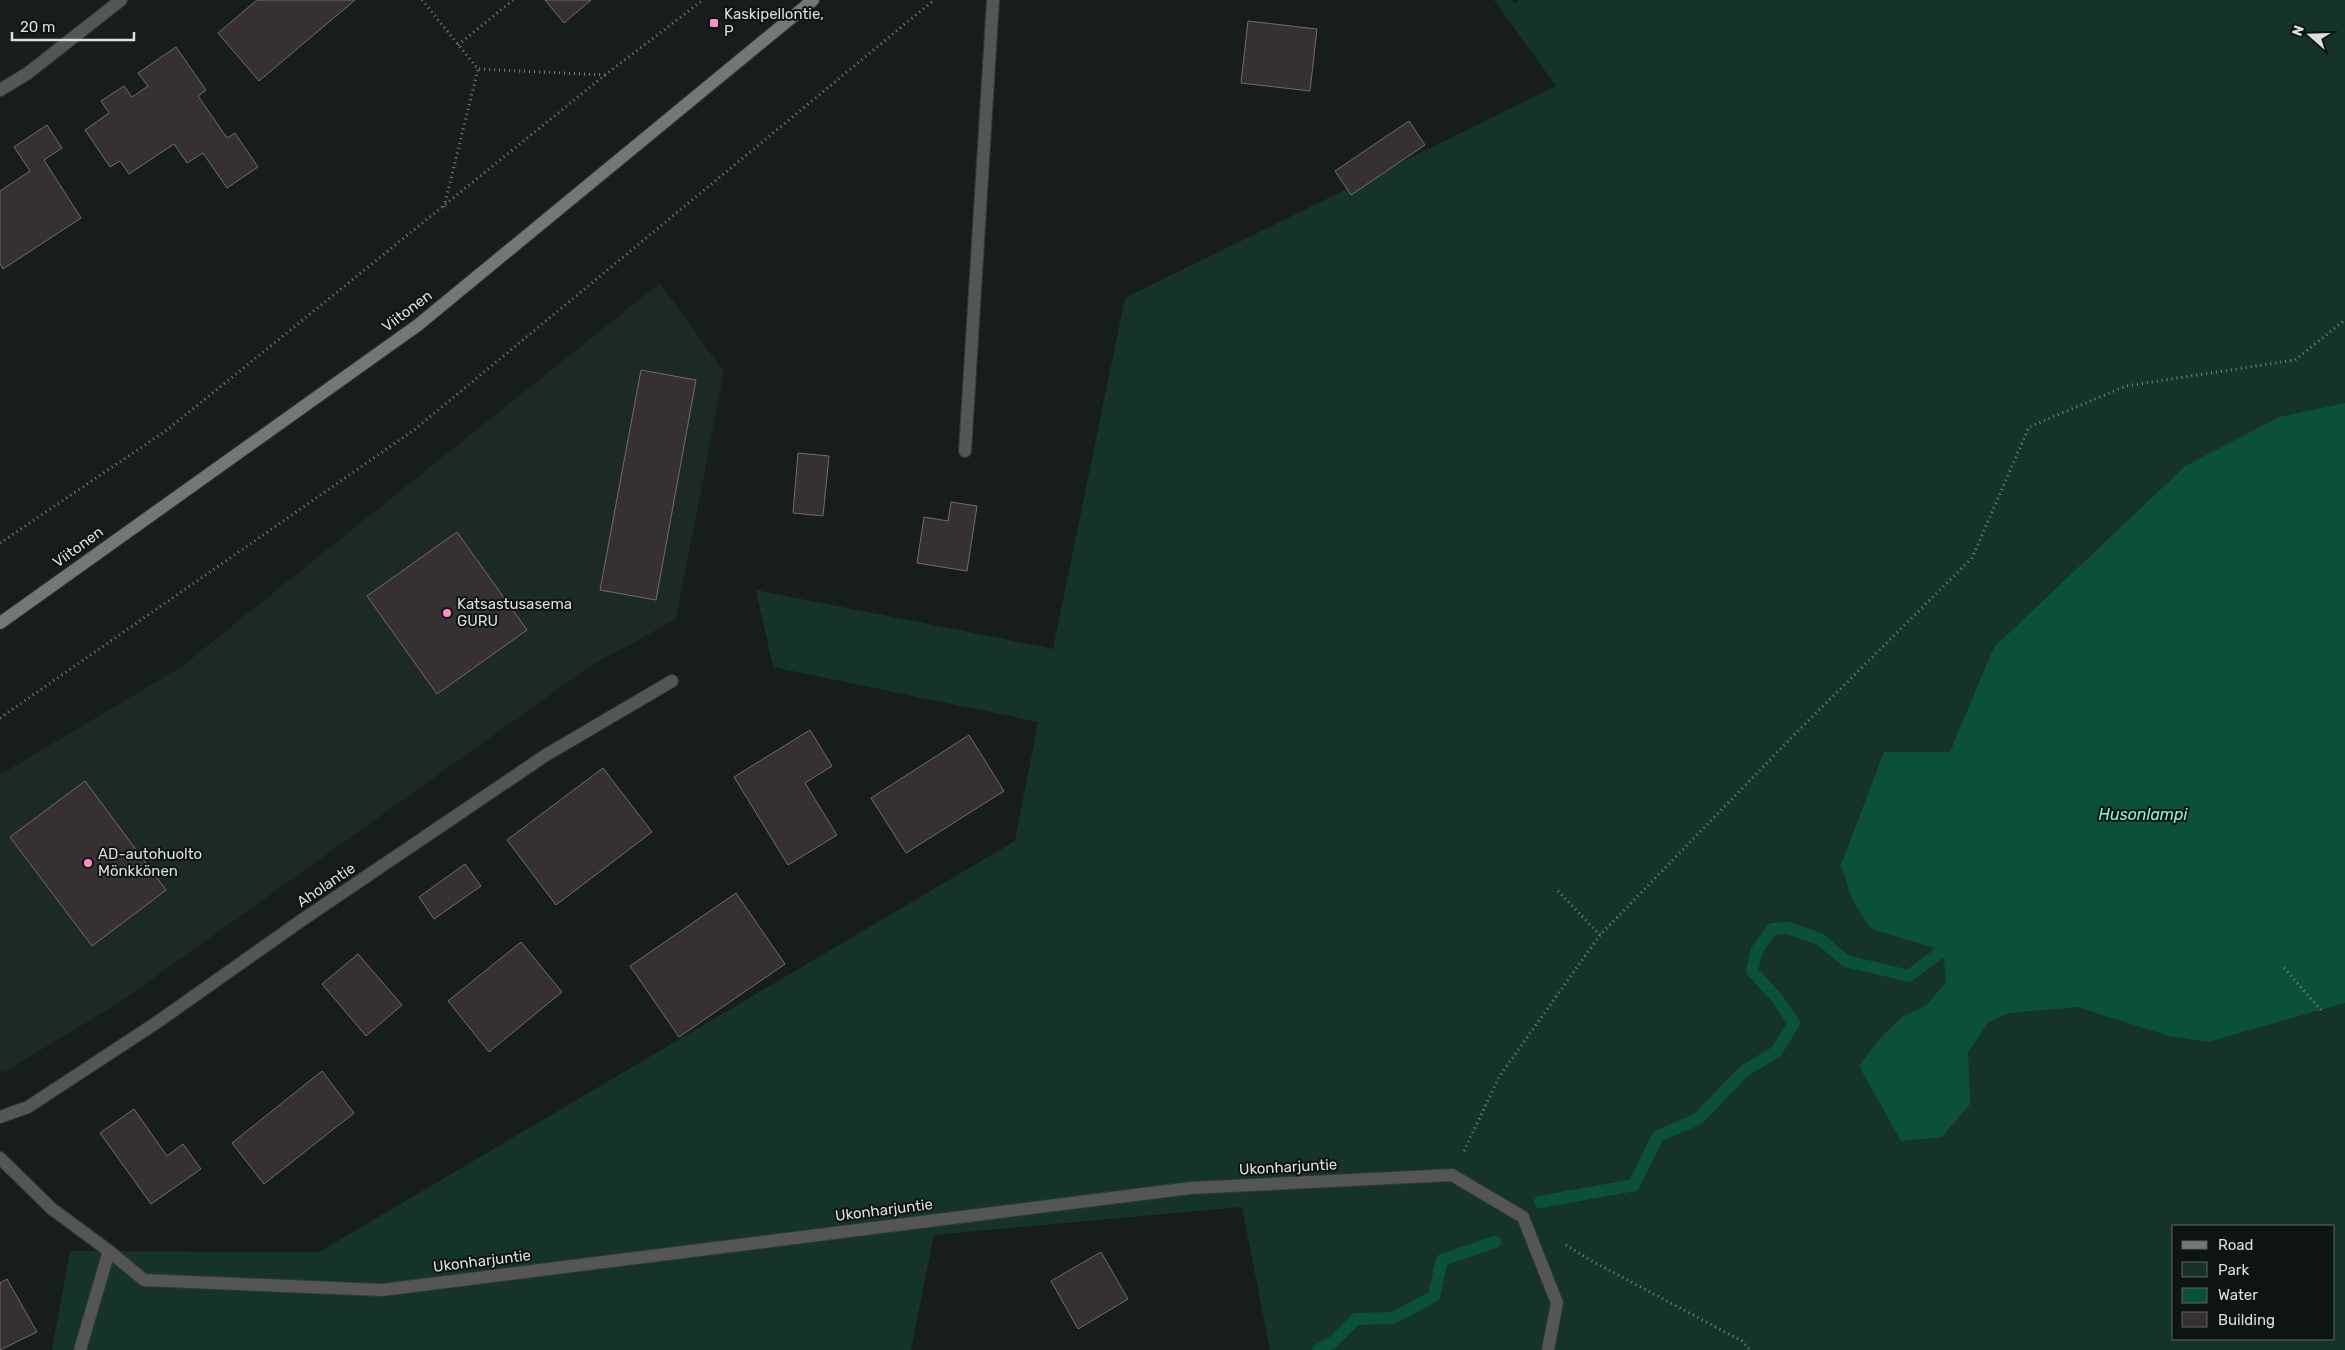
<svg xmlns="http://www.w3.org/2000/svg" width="2345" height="1350" font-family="Rubik,sans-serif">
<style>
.built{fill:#1d2923}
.green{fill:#153427;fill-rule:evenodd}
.water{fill:#0b5139}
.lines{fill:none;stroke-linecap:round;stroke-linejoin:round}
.stream{stroke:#0b5139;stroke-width:12}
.building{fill:#363033;stroke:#726b6e}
.minor-casing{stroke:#323835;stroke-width:14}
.secondary-casing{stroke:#323835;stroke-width:14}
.path{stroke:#7c817f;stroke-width:3;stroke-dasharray:1 4;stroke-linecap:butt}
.minor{stroke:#535654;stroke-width:12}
.secondary{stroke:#737775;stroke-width:12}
.poi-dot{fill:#fa8fc7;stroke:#0e1411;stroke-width:2}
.labels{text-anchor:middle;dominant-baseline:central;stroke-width:4;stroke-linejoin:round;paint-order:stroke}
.poi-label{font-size:15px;fill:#dbdfdd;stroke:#0e1411;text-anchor:start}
.street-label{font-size:15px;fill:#dbdfdd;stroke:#0e1411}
.water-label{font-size:16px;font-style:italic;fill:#87fac9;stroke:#0e1411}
</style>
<rect width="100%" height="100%" fill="#171d1a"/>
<path class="built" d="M660,283L724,372L676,619L587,668L117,1004L4,1072L0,1071V775L181,667Z"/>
<path class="green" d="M1494,0H1512L1514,3L1519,0H2345V403L2279,417L2185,466L1994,647L2209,1042L2345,1003V1350H1270L1242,1207L934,1235L911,1350H52L70,1251L319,1252L1015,841L1038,722L773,667L756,590L1053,649L1125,298L1556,86ZM2174,1226H2334V1339H2174Z"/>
<path class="water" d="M2345,403V1003L2209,1042L2169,1036L2078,1007L2009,1013L1989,1022L1968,1052L1970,1104L1942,1137L1901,1141L1859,1066L1880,1038L1902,1017L1927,1005L1946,982L1943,950L1871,929L1853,901L1841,865L1884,752H1950L1994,647L2185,466L2279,417Z"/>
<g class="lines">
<g class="stream">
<path d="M1540,1202L1634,1185L1658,1136L1698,1119L1744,1071L1776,1052L1794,1023L1776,997L1752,971L1757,950L1772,929L1788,928L1820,939L1846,961L1909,976L1943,950"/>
<path d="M1318,1350L1333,1342L1356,1319L1393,1318L1434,1296L1442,1260L1495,1242"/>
</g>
</g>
<g class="building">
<path d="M257,0H355L259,81L218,33Z"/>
<path d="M545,0H591L564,23Z"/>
<path d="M1248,21L1317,29L1310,91L1241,83Z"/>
<path d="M176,47L206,90L198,96L227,138L235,133L258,167L227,188L203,153L187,163L174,144L129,174L120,161L110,167L85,130L109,113L101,101L124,86L132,97L148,86L138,73Z"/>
<path d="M1409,121L1425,145L1351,195L1335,171Z"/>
<path d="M47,125L62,148L44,160L81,218L3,269L0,264V191L30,171L14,147Z"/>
<path d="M641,370L696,380L656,600L600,590Z"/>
<path d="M798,453L829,456L823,516L793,513Z"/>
<path d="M951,502L977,506L967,571L917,563L924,517L948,521Z"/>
<path d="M457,532L527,630L437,694L367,596Z"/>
<path d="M810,730L832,766L805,783L837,835L788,865L734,777Z"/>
<path d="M969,735L1004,791L906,853L871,798Z"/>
<path d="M603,768L652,832L556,905L507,840Z"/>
<path d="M85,781L166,890L92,946L10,837Z"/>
<path d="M465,864L481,886L434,919L419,897Z"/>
<path d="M736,893L785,964L679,1037L630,966Z"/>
<path d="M521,942L562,992L489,1052L448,1001Z"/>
<path d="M358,954L402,1005L366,1036L322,984Z"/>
<path d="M322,1071L354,1113L264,1184L232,1143Z"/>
<path d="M134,1109L167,1156L183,1144L201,1169L151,1204L100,1133Z"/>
<path d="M1101,1252L1128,1299L1078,1329L1051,1281Z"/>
<path d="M7,1279L37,1332L0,1350V1283Z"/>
</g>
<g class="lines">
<g class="minor-casing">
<g id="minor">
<path d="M0,90L28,73L121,0"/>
<path d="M965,451L993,0"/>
<path d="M0,1117L28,1107L156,1023L302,920L546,755L672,681"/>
<path d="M0,1158L52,1209L109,1251L144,1280L382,1290L1191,1188L1452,1175L1523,1217L1557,1303L1548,1350"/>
<path d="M80,1350L109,1251"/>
</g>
</g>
<g class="secondary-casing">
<path id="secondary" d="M0,623L418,325L813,0"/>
</g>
<g class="path">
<path d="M422,0L478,69L605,75"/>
<path d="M458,45L513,0"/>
<path d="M444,207L478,69"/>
<path d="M0,543L167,430L605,75L703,0"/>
<path d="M0,718L414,430L934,0"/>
<path d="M1558,891L1600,935"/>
<path d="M2284,968L2321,1010"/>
<path d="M1464,1151L1499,1077L1600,935L1794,735L1972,558L2029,427L2126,386L2295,360L2345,320"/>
<path d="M1566,1245L1590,1260L1742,1341L1750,1350"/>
</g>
<use href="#minor" class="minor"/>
<use href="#secondary" class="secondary"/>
</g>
<g class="poi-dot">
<rect x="709" y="18" width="10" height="10" rx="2.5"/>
<circle cx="447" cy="613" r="5"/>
<circle cx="88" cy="863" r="5"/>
</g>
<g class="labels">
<g class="poi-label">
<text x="724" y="14">Kaskipellontie,<tspan x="724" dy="17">P</tspan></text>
<text x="457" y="604">Katsastusasema<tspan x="457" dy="17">GURU</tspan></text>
<text x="98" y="854">AD-autohuolto<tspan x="98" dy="17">Mönkkönen</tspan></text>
</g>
<g class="street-label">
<text transform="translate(407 311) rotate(-37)">Viitonen</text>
<text transform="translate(78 547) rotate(-36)">Viitonen</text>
<text transform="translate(326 885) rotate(-34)">Aholantie</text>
<text transform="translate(1288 1167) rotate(-3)">Ukonharjuntie</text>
<text transform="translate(884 1210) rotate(-7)">Ukonharjuntie</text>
<text transform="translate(482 1261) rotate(-7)">Ukonharjuntie</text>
</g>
<g class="water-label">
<text x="2143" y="814">Husonlampi</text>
</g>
</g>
<rect x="2172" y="1225" width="162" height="115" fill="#0e1411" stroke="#606563"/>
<rect x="2182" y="1241" width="25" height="8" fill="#737775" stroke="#606563"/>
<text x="2218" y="1250" font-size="15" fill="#dbdfdd">Road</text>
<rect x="2182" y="1262" width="25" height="15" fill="#153427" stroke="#606563"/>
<text x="2218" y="1275" font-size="15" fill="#dbdfdd">Park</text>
<rect x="2182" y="1288" width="25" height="15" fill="#0b5139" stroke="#606563"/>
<text x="2218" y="1300" font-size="15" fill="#dbdfdd">Water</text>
<rect x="2182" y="1312" width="25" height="15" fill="#363033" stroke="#606563"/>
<text x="2218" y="1325" font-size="15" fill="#dbdfdd">Building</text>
<g transform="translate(2310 35) rotate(290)" stroke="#0e1411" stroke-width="4" paint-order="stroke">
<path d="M0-4L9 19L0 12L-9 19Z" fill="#dbdfdd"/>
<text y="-8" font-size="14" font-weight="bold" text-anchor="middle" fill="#dbdfdd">N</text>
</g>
<path d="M12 32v8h122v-8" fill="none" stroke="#dbdfdd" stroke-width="2.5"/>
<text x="20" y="32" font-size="15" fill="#dbdfdd" stroke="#0e1411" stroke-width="4" paint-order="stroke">20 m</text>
</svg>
